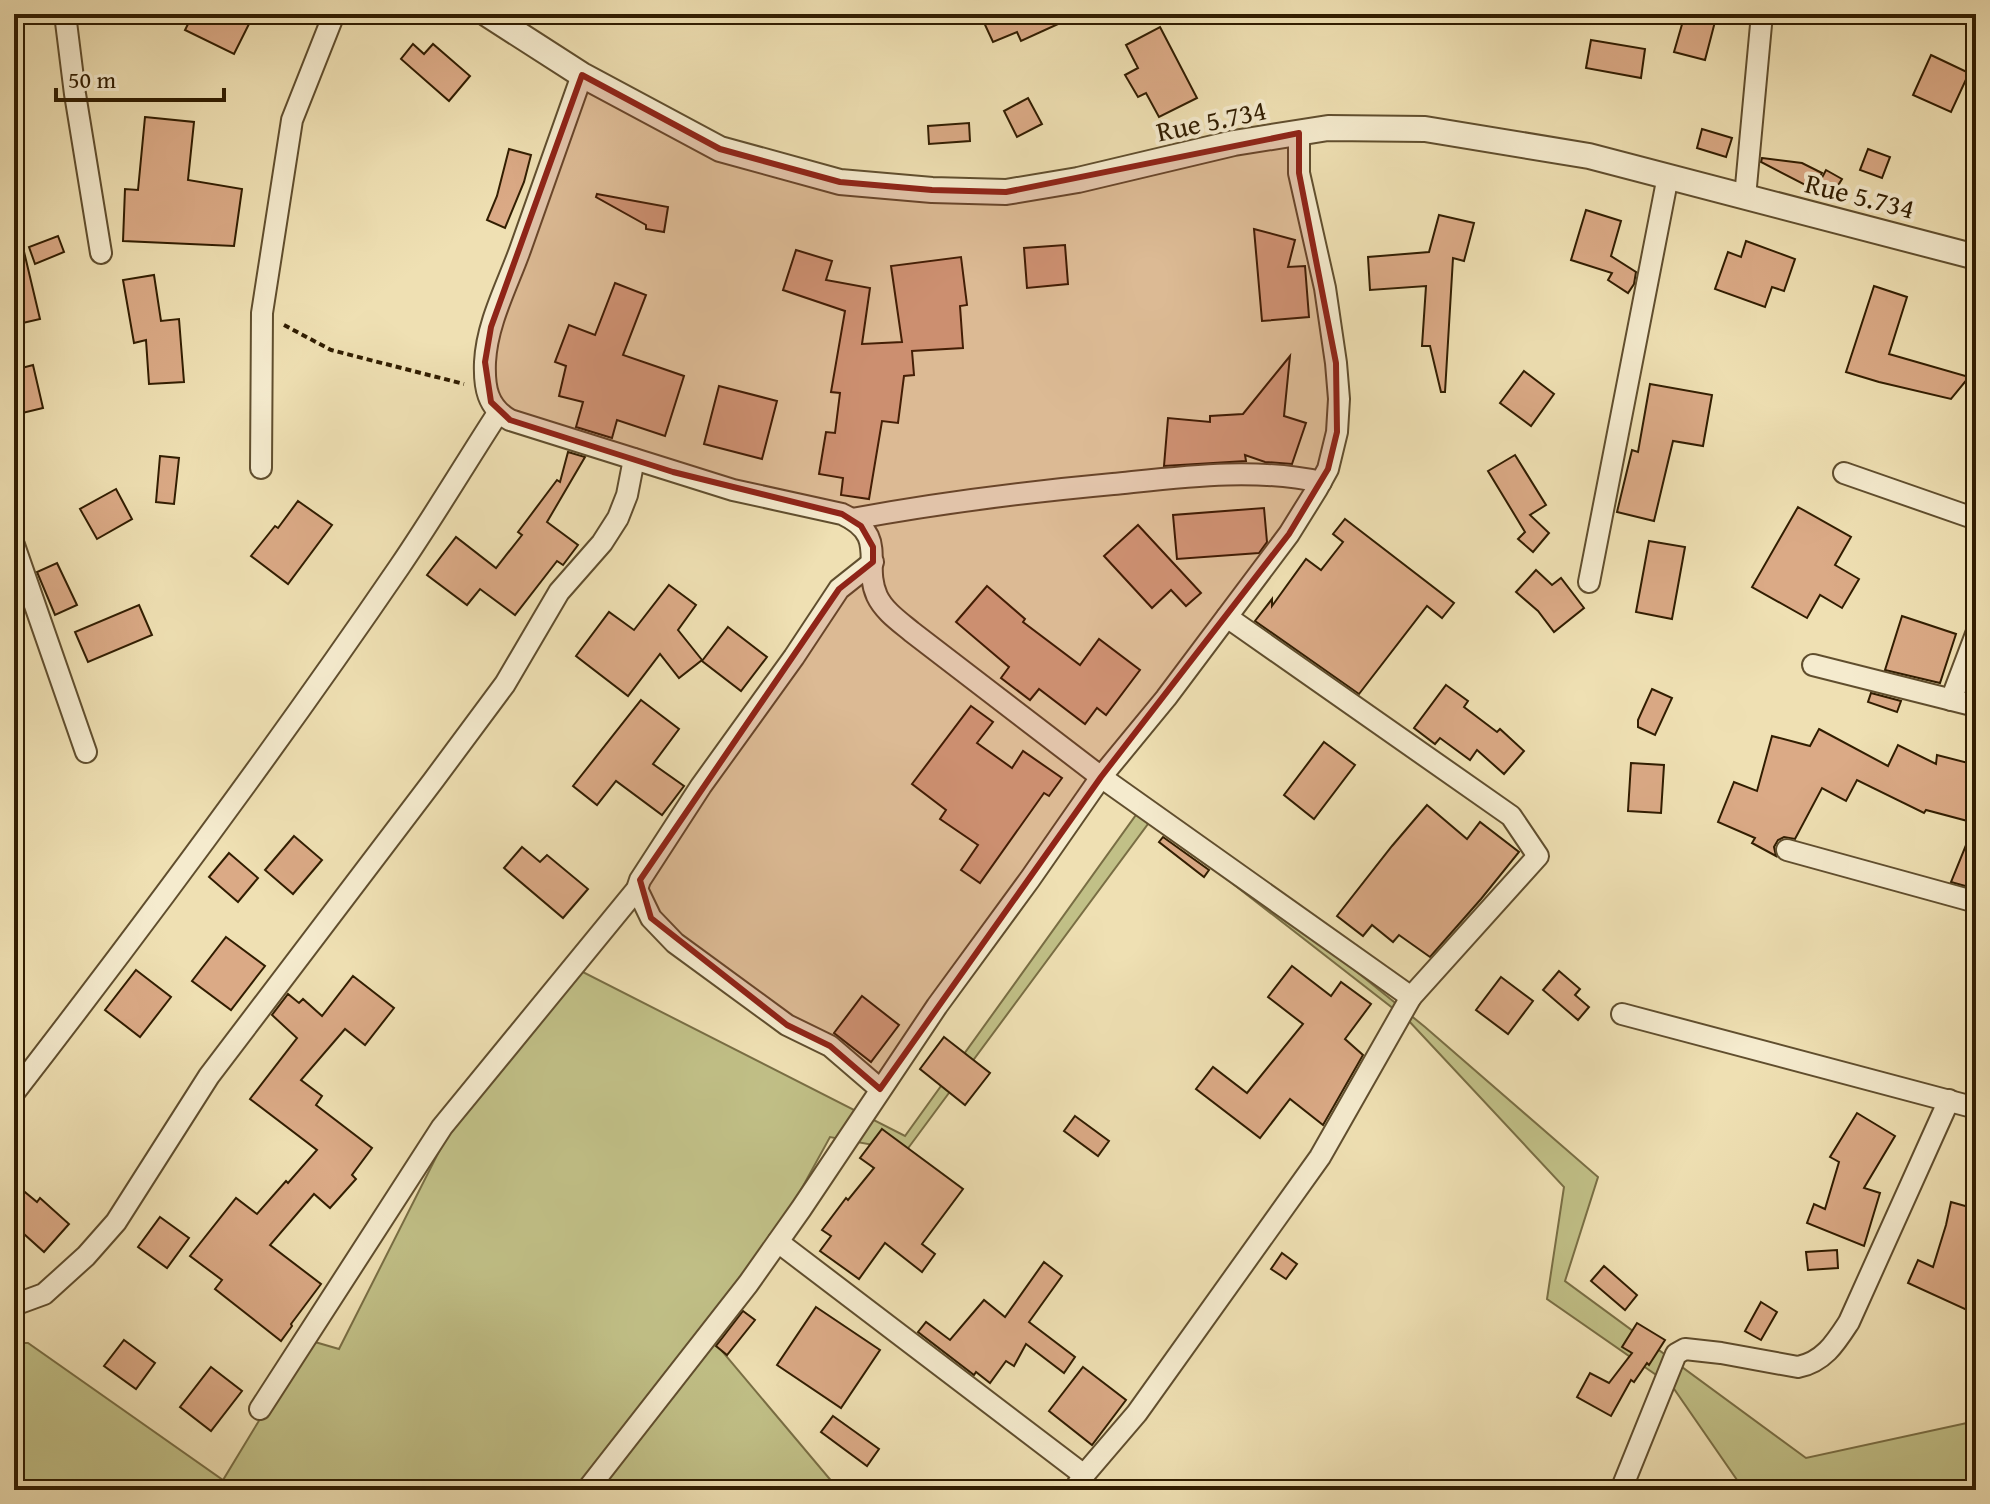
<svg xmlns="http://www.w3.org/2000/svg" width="1990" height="1504" font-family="'Gentium Book Plus',serif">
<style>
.green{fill:#c1c087;stroke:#796e44;stroke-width:2}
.building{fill:#dbaa86;stroke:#311d01;stroke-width:2}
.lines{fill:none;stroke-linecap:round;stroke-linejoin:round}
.minor-casing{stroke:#604e2e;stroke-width:24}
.tertiary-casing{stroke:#604e2e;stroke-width:28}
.path{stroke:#311d01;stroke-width:4;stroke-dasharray:6 4;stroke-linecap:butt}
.minor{stroke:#f5ebce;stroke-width:20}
.tertiary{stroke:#f5ebce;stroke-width:24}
.marked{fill:#8f2418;fill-opacity:0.2;stroke:#8f2418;stroke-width:6;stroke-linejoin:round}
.labels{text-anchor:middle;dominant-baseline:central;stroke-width:8;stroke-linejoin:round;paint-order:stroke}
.street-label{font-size:28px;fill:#311d01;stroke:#f5ebce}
</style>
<rect width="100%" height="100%" fill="#efe0b3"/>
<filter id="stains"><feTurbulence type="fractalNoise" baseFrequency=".0025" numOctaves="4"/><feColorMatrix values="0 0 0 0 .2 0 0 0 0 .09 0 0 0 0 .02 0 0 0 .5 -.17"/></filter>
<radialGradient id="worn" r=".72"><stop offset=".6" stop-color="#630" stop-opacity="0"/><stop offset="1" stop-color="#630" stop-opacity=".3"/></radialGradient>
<path class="green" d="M1146,801L1425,1027L1598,1177L1565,1281L1806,1458L1976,1421V1490H1744L1672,1386L1547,1299L1564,1187L1408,1020L1151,820L906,1151L830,1137L716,1344L839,1490H14V1343H28L223,1480L308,1340L339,1349L463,1104L579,970L905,1136Z"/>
<g class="building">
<path d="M193,14H254L234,54L185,30Z"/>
<path d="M980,14H1080L1021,41L1017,32L993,42Z"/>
<path d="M1685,14H1717L1705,60L1674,52Z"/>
<path d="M1160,27L1197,98L1159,117L1146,93L1138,97L1125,75L1138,68L1126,45Z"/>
<path d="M1591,40L1645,49L1641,78L1586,68Z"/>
<path d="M413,44L424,54L433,44L470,76L449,101L401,59Z"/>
<path d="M1931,55L1969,73L1951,112L1913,95Z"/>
<path d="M1028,98L1042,124L1017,137L1004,111Z"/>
<path d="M145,117L194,122L188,180L242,189L234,246L123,241L125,189L138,190Z"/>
<path d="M969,123L970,141L929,144L928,126Z"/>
<path d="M1702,129L1732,138L1726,157L1697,148Z"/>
<path d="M509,149L531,155L524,182L505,228L487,220L497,196Z"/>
<path d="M1868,149L1890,157L1882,178L1860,170Z"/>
<path d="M1762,158L1802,163L1822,173L1813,189L1761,162Z"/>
<path d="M1826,170L1842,179L1832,195L1817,187Z"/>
<path d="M597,194L668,207L664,232L646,229V225L596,197Z"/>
<path d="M1586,210L1621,221L1611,256L1636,272L1634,284L1628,293L1608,280L1612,273L1571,260Z"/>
<path d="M1439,215L1474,223L1464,261L1453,258L1445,392H1441L1430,346H1422L1426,286L1370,290L1368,257L1429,252Z"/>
<path d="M1254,229L1295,240L1288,267L1305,266L1309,317L1262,321Z"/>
<path d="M58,236L64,252L35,264L29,247Z"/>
<path d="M21,239L40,319L14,325V240Z"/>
<path d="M1746,241L1795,259L1784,291L1772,287L1765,307L1715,289L1728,252L1741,257Z"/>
<path d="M1065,245L1068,284L1027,288L1024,248Z"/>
<path d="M796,250L832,261L826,280L870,288L862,344L902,342L891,266L961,257L967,305L960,306L963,348L912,351L914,375L904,376L898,423L882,421L869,499L841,495L843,478L819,474L826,432L835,433L840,393L831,392L845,311L783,290Z"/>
<path d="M154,275L161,321L179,319L184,382L149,384L146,340L134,343L123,280Z"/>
<path d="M615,283L646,295L623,355L684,376L665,436L617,420L612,438L576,427L583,402L559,396L566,366L555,362L569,325L595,335Z"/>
<path d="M1874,286L1907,297L1889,354L1969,377L1951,399L1879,382L1846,372Z"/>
<path d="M1290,356L1284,416L1306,423L1292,464L1265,462L1245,455L1246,461L1164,466L1168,418L1210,422V416L1243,414Z"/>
<path d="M33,365L43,408L14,415V370Z"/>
<path d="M1524,371L1554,394L1531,426L1500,403Z"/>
<path d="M1650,384L1712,395L1703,446L1673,441L1654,521L1617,512L1632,450L1638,452Z"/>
<path d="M719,386L777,401L762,459L704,444Z"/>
<path d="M568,452L585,457L547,522L578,545L563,565L557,561L515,615L480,589L467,605L427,575L456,537L496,568L522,535L518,532L557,480L560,482Z"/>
<path d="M1515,455L1546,505L1530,515L1549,533L1533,552L1518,539L1525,532L1488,471Z"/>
<path d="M160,456L179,458L174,504L156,502Z"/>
<path d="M116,489L132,519L97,539L80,509Z"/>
<path d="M298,501L332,525L288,584L251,556L275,526L278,528Z"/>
<path d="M1798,507L1851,537L1835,565L1859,579L1842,608L1820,595L1807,618L1752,587Z"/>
<path d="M1264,508L1267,542L1259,553L1177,559L1173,515Z"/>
<path d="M1345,519L1454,603L1442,618L1427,606L1359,694L1255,621L1272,599V606L1306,559L1321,570L1343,542L1333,534Z"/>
<path d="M1138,525L1201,593L1186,606L1171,590L1152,608L1104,556Z"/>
<path d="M1649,541L1685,547L1672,619L1636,612Z"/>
<path d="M57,563L77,605L55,615L37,572Z"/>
<path d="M1536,570L1552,585L1561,578L1584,608L1554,632L1538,611L1516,592Z"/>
<path d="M669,585L696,605L678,630L702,660L679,678L660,654L628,696L576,656L609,612L634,630Z"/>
<path d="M987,586L1025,619L1023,622L1080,665L1099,639L1140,670L1106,715L1097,708L1085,724L1039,689L1030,700L1001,678L1009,667L956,622Z"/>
<path d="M139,605L152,635L88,662L75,632Z"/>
<path d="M1902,616L1956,634L1940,683L1885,670Z"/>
<path d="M728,627L767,657L741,691L702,661Z"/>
<path d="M1446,685L1468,701L1464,707L1497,732L1500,729L1524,751L1504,774L1477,750L1470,760L1440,738L1435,744L1414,728Z"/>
<path d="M1652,689L1672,698L1655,735L1638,727V720Z"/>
<path d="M1871,693L1901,701L1897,712L1868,702Z"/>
<path d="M641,700L679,729L653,764L684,786L662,815L616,781L597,805L573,786Z"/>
<path d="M971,706L993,722L977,743L1012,768L1023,751L1062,778L1049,796L1044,793L980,883L961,870L978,845L940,819L946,810L912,784Z"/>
<path d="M1819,729L1888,766L1898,745L1936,764L1937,755L1976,765V889L1951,882L1975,823L1926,810L1924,813L1857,780L1846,801L1822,788L1795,839L1784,837L1778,840L1774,847L1776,856L1752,843L1755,838L1718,822L1734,782L1757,791L1772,736L1810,746Z"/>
<path d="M1324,742L1355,765L1314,819L1284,795Z"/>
<path d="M1631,763L1664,765L1661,813L1628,811Z"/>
<path d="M1427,805L1467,839L1480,822L1519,852L1481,899L1430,957L1399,935L1393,942L1372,925L1363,936L1337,916L1392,846Z"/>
<path d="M294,836L322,860L293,894L265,870Z"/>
<path d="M1163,837L1209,870L1204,877L1159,842Z"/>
<path d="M522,847L540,862L547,855L588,889L563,918L504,868Z"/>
<path d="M229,853L258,878L238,902L209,877Z"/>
<path d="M226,937L265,966L231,1010L192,981Z"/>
<path d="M1292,966L1331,996L1341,982L1371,1004L1345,1039L1363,1055L1323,1125L1290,1099L1260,1138L1196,1089L1213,1067L1247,1093L1303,1024L1268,997Z"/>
<path d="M136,970L171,997L140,1037L105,1010Z"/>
<path d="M1559,971L1580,989L1575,995L1589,1007L1578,1020L1543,990Z"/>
<path d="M353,976L394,1008L365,1045L345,1029L301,1080L322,1096L316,1105L372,1148L352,1175L356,1179L330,1208L314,1194L270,1245L321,1284L291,1324L292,1326L281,1341L215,1289L222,1280L190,1256L236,1198L257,1214L286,1181L288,1183L317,1150L250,1099L297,1038L272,1015L288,994L299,1003L303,999L322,1016Z"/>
<path d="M1501,977L1533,1001L1508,1034L1476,1010Z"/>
<path d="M862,996L899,1025L871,1062L834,1033Z"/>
<path d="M944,1037L990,1073L965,1105L920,1069Z"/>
<path d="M1857,1113L1895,1136L1864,1188L1880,1193L1864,1246L1807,1223L1814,1204L1825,1209L1839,1162L1830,1157Z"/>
<path d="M1075,1116L1109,1141L1098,1156L1064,1131Z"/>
<path d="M882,1129L963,1189L922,1244L935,1254L922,1272L885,1243L859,1279L820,1251L831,1236L822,1230L846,1198L848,1200L874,1168L860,1158Z"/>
<path d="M14,1183L37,1202L40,1198L69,1224L44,1252L14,1225Z"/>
<path d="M1951,1202L1976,1209V1290L1967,1310L1908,1283L1918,1260L1933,1267L1946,1225Z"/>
<path d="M160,1217L189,1238L167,1268L138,1247Z"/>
<path d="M1837,1250L1838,1268L1808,1270L1806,1252Z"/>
<path d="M1282,1253L1297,1264L1286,1279L1271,1269Z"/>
<path d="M1044,1262L1062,1276L1029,1322L1075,1357L1064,1373L1026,1344L1014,1366L1006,1361L990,1383L976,1372L974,1375L918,1332L926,1322L950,1340L984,1300L1005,1317Z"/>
<path d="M1604,1266L1637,1295L1625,1310L1591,1281Z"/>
<path d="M1761,1302L1777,1312L1761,1340L1745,1331Z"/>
<path d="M816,1307L880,1350L841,1408L777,1365Z"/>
<path d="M743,1311L755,1320L727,1355L716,1346Z"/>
<path d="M1637,1323L1665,1340L1649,1365L1647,1363L1634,1382L1631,1380L1611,1416L1577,1397L1590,1373L1609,1383L1632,1353L1622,1347Z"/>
<path d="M124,1340L155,1363L136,1389L104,1366Z"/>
<path d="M211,1367L242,1391L211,1431L180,1407Z"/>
<path d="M1083,1367L1126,1400L1092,1445L1049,1411Z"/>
<path d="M833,1416L879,1449L867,1466L821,1432Z"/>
</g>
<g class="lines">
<g class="minor-casing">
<g id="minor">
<path d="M65,14L75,94L101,253"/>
<path d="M582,75C561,133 541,192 520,250C507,286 487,323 485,362C484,387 487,407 510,420L733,490L842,514C889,536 862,562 877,596C884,611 900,622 912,632L1101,777L1411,997L1320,1157L1137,1413L1084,1475L1074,1490"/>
<path d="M1745,197L1762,14"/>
<path d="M261,468L262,313L292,120L334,14"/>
<path d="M1844,473L1976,519"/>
<path d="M852,519C938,503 1026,492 1113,484C1181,477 1253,467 1321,482"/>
<path d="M14,545L86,752"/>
<path d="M1589,582L1668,176"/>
<path d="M1227,617L1511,816L1538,856L1411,997"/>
<path d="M1813,665L1976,706"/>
<path d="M1951,700L1976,634"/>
<path d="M1787,850L1976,902"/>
<path d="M637,889L651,918L675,943L787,1025L830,1046L880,1089"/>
<path d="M1622,1014L1976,1108"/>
<path d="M14,1093C147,921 277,746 400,566C434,516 465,464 498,413"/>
<path d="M778,1242L1084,1475"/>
<path d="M14,1305L44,1294L86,1256L116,1222L209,1076L433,781L505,684L559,592L602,543L618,518L627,495L634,459"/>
<path d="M260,1409L442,1127L637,889L640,880L701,786L794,657L839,589L873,562"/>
<path d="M587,1490L748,1284L801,1209L937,1006L1030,879L1101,777L1166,698L1289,534L1317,489L1328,469L1337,432L1339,399L1336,363L1325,288L1299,173V133"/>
<path d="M1621,1490L1676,1354L1685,1349L1721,1353L1798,1367C1824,1362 1836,1342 1849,1322L1949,1100"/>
</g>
</g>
<g class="tertiary-casing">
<path id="tertiary" d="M487,14L582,75L720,149L840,182L932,190L1006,192L1078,180L1234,143L1328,128L1425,129L1589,156L1976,257"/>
</g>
<path class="path" d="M284,325L331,350L464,384"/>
<use href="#minor" class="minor"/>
<use href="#tertiary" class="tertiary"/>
</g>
<path class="marked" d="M582,75L720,149L840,182L932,190L1006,192L1299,133V173L1336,363L1337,432L1328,469L1289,534L1101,777L880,1089L830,1046L787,1025L651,918L640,880L839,589L873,562V547L861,526L842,514L673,472L510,420L491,402L485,362L491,327Z"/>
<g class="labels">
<g class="street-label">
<text transform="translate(1211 120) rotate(-12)">Rue 5.734</text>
<text transform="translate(1860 195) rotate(14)">Rue 5.734</text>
</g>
</g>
<rect width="1990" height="1504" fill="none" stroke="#efe0b3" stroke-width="48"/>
<rect x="16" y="16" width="1958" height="1472" fill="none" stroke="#311d01" stroke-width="4"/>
<rect x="24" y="24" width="1942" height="1456" fill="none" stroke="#311d01" stroke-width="2"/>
<path d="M56 88v12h168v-12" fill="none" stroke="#311d01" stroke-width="4"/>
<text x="68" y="88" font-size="24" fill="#311d01" stroke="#f5ebce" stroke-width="6" paint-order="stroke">50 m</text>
<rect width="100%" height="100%" filter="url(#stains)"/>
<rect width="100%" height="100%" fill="url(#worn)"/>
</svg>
